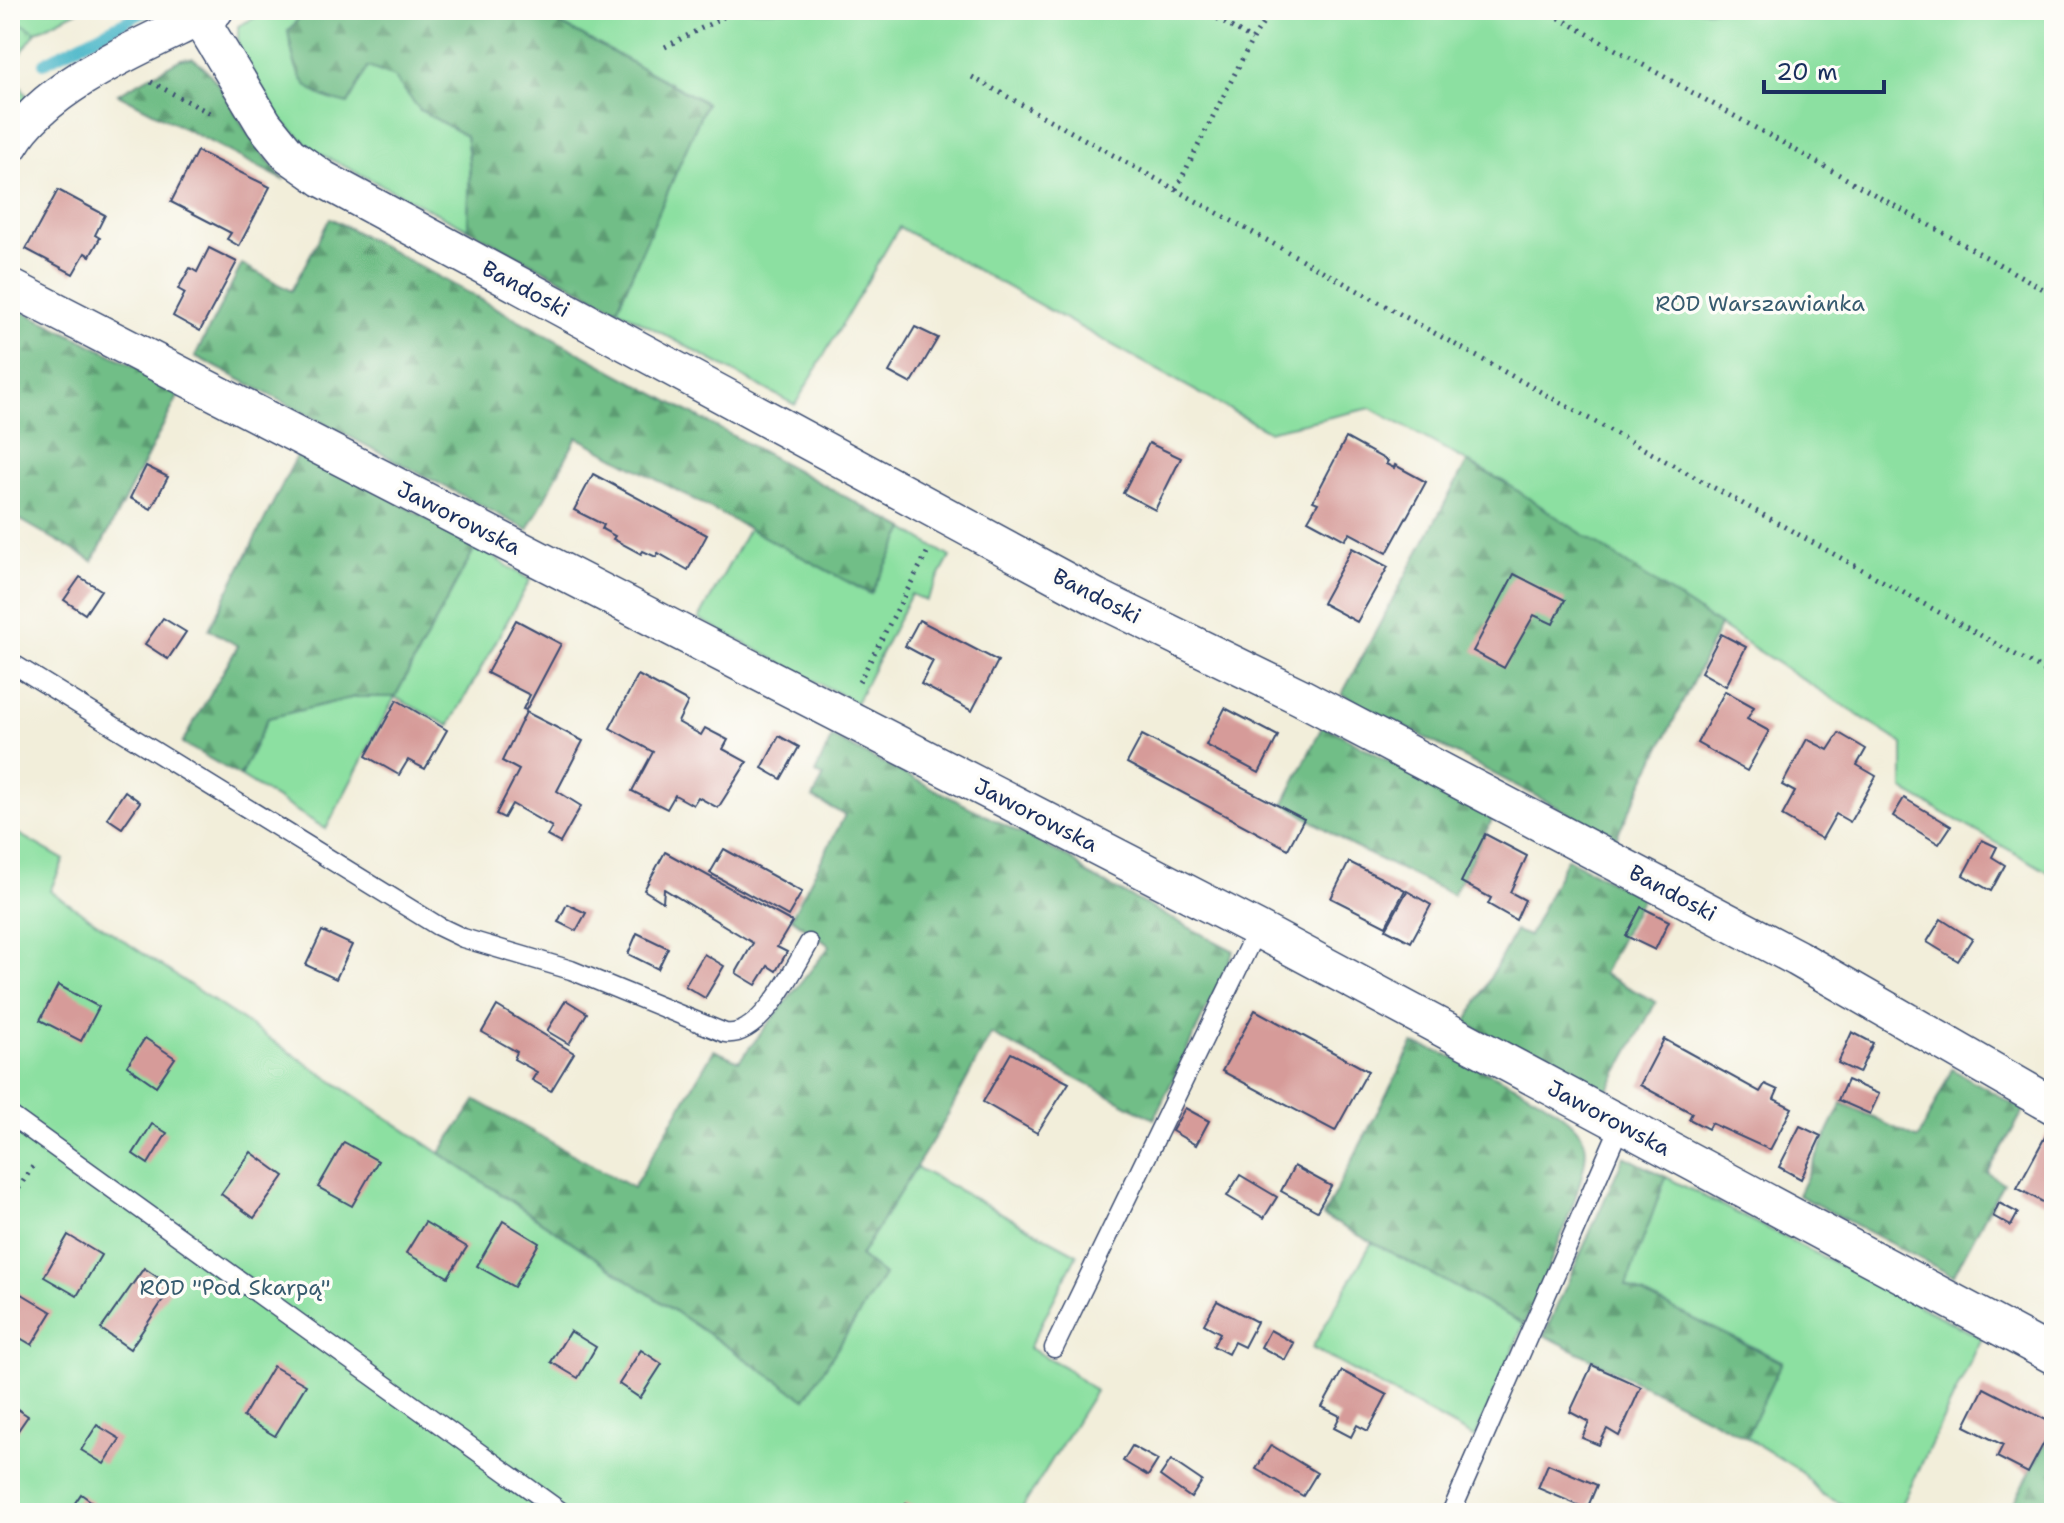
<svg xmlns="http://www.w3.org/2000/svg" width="2064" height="1523" font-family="'Shantell Sans',sans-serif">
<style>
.green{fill:#8ce0a1;stroke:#548880;stroke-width:2}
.forest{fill:url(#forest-firs);stroke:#467672;stroke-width:2}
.park{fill:url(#park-tufts);stroke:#548880;stroke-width:2}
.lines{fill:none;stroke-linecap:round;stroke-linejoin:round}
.stream{stroke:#4db8c9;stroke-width:12}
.building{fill:#d69b99}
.service-casing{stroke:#3b4c71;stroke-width:21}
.minor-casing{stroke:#3b4c71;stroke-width:39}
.path{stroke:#3b4c71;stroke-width:5;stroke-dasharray:2 6;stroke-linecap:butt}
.service{stroke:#fff;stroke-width:18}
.minor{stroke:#fff;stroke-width:36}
.labels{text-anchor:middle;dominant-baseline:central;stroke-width:7;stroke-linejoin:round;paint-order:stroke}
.street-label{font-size:22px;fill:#1b2f5e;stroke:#fdfcf7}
.park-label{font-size:22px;fill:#375b6f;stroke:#fdfcf7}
</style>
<defs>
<pattern id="forest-firs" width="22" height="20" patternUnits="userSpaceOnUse" patternTransform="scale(2)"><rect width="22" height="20" fill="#71be87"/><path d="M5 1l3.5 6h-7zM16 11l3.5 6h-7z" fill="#5c9b72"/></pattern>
<pattern id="park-tufts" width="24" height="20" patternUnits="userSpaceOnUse" patternTransform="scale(2)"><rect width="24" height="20" fill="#8ce0a1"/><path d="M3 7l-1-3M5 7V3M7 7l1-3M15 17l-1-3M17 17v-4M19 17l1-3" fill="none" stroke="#78c08d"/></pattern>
</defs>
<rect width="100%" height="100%" fill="#fdfcf7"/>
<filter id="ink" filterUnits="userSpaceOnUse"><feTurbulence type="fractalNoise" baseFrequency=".0125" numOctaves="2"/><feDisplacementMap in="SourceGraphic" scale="16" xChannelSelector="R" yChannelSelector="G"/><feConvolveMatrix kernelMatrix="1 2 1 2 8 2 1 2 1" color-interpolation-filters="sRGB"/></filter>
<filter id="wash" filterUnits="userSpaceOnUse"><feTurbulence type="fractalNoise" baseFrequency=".006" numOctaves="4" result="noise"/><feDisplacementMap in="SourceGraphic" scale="32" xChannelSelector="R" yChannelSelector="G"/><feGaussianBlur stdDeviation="1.8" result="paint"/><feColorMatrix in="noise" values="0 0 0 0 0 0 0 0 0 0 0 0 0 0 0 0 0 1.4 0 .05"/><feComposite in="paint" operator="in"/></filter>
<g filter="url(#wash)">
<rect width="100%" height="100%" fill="#f2eeda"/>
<g class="green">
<path d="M10,10H79L36,32L10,17Z"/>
<path d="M270,10H306L288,31L394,77L420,110L466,136C472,171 468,195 468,229L316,152L282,121L238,47V26Z"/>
<path d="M535,10H2054V875L1903,790V744L1593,544L1506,483L1371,408L1268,431L899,227L795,405L617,309L706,103Z"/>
<path d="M10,70L29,99L10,121Z"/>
<path d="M749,528L870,594L905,529L950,557L926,601L911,594L856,703L699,619Z"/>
<path d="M476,546L530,580L449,726L395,697L326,829L240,776L268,718L355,697H395Z"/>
<path d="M10,829L64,860L50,891L805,1399L884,1275L860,1256L916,1167L1077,1254L1029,1348L1065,1367L1095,1391L1019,1513H10Z"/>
<path d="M1666,1177L1982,1338L1898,1513H1860L1821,1494L1802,1472L1746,1437L1782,1361L1625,1286Z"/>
<path d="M1372,1242L1524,1324L1475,1438L1312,1348Z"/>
</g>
<g class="forest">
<path d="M306,10H535L706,103L617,309L468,229C468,195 473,171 466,136L420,110L394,77L368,67L348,104C300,94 296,76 288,31Z"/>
<path d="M193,58C221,80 230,106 249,135C259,150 272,165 284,180L118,94L181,59Z"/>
<path d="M330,218L905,529L871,594L577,437L528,530L195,356L242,264L291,291Z"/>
<path d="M10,305L182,389L93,561L10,514Z"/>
<path d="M301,448L476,546L395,697H355L268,718L240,776L182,743L238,646L209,629Z"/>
<path d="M1467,462L1506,483L1720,626L1616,838L1342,694Z"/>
<path d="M1323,725L1493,818L1453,895L1352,846L1284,803Z"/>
<path d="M832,737L1073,860L1087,874L1234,951L1154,1119L991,1034L944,1122L860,1256L884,1275L805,1399L440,1153L476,1100L633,1188L714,1050L739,1061L830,946L791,918L845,815L813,798L824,776L815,773Z"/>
<path d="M1567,858L1642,898L1603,974L1656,1002L1604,1097L1466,1023L1515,931L1529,936Z"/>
<path d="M1413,1044C1452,1054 1574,1104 1585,1143C1593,1174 1538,1289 1524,1324L1323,1216Z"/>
<path d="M1952,1069L2024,1110L1988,1173L2003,1183L1953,1276L1798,1195L1842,1103L1918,1139Z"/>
<path d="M1624,1156L1666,1177L1626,1286L1782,1362L1746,1437L1544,1335Z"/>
<path d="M2054,1428V1513H2008Z"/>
</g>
<path class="park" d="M10,17L36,32L21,53L10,59Z"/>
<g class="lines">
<g class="stream">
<path d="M44,63L148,10"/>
<path d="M10,90L14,87"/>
</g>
</g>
<g id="blocks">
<g class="building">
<path d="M197,151L270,187L239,246L227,239L231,233L171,202Z"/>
<path d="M58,190L105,215L95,235L100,238L90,256L85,253L73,274L26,249Z"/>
<path d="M209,248L237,262L200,331L173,316L185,293L178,289L190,268L197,272Z"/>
<path d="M915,327L938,338L911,384L889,372Z"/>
<path d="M1346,438L1388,461L1386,464L1394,468L1395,465L1426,482L1387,553L1350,533L1345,540L1308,520L1318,503L1313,501Z"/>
<path d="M1149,443L1181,458L1155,510L1123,493Z"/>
<path d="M146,466L168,477L151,509L130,498Z"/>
<path d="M593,474L707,535L688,570L658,553L656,557L643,551L641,554L613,539L615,536L602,529L604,525L574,510Z"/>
<path d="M1352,548L1388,567L1357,622L1322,603Z"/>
<path d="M1514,574L1565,600L1553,624L1534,615L1504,668L1473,651Z"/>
<path d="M80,577L101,590L85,614L64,600Z"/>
<path d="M163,618L186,632L168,659L145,644Z"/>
<path d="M516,620L561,644L526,710L523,709L530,695L487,673Z"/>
<path d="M919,620L998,661L972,711L921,684L933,661L905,646Z"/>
<path d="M1721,634L1746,647L1726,686L1701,672Z"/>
<path d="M638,675L688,702L678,722L701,735L705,728L728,740L723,749L747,762L718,808L698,797L693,805L675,795L667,809L632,791L653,752L610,728Z"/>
<path d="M1725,691L1754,707L1747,719L1769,731L1747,771L1697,743Z"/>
<path d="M397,700L447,730L425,769L408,760L399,775L366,756Z"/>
<path d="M1225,708L1278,736L1259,773L1206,745Z"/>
<path d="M526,712L583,741L557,791L581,806L560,843L547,836L552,827L512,804L504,818L496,814L519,770L502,761Z"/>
<path d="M1839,733L1866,749L1857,765L1876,776L1850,822L1836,814L1822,839L1782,816L1795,792L1782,785L1807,739L1828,750Z"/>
<path d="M1142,735L1304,819L1288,849L1127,763Z"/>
<path d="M779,736L799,747L781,779L762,768Z"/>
<path d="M125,791L140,802L122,828L107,818Z"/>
<path d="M1904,798L1951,826L1939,844L1893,816Z"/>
<path d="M1485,834L1527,856L1510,892L1525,900L1516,920L1488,904L1491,898L1461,882Z"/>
<path d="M1982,840L1997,847L1992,857L2005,865L1991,891L1963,875Z"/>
<path d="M724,849L802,892L788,916L710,873Z"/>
<path d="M665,852L792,922L777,947L787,952L776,971L768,966L756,985L736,973L753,943L664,889L663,902L644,890Z"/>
<path d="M1349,862L1405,890L1386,926L1331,898Z"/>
<path d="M1407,891L1431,905L1411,942L1386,929Z"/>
<path d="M567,904L586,913L576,931L558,922Z"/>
<path d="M1641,907L1669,921L1655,950L1626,936Z"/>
<path d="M1941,919L1972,939L1958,961L1927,942Z"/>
<path d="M322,931L352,945L336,979L306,965Z"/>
<path d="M637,933L668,948L658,969L628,954Z"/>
<path d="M704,954L724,966L705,998L685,986Z"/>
<path d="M58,985L99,1007L81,1041L40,1020Z"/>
<path d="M566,1000L587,1013L569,1044L547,1031Z"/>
<path d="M497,1006L574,1053L551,1091L532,1080L537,1072L514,1059L517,1052L482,1032Z"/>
<path d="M1255,1010L1368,1071L1335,1131L1222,1071Z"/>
<path d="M1852,1032L1873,1043L1859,1073L1838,1063Z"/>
<path d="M145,1038L175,1058L156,1086L127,1066Z"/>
<path d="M1664,1039L1760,1092L1765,1084L1778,1090L1774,1099L1792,1108L1770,1150L1711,1123L1708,1129L1689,1119L1692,1113L1640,1085Z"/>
<path d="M1011,1053L1069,1083L1037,1133L983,1102Z"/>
<path d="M1847,1080L1879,1094L1870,1114L1838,1100Z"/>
<path d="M1185,1108L1209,1121L1196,1145L1172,1131Z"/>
<path d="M152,1124L167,1133L148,1164L133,1154Z"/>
<path d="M1800,1126L1821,1136L1801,1179L1779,1167Z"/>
<path d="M2051,1126L2054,1128V1208L2017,1188Z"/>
<path d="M344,1142L378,1161L352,1206L318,1187Z"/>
<path d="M251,1152L284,1176L254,1218L221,1194Z"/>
<path d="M1294,1166L1331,1186L1317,1211L1281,1191Z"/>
<path d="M1240,1175L1277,1197L1264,1218L1227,1196Z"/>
<path d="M1999,1203L2018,1213L2011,1226L1993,1216Z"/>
<path d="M503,1221L539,1243L514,1287L477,1266Z"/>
<path d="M425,1222L467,1247L448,1277L406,1253Z"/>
<path d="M68,1235L101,1255L77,1296L44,1277Z"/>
<path d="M144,1268L172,1287L130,1349L101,1329Z"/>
<path d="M17,1291L52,1312L32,1345L10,1332V1303Z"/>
<path d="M1217,1301L1257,1322L1244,1347L1234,1342L1228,1354L1213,1346L1220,1333L1204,1324Z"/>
<path d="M1270,1330L1294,1343L1285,1360L1261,1347Z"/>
<path d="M570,1331L596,1347L578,1378L551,1362Z"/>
<path d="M641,1350L662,1364L640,1398L619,1384Z"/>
<path d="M1592,1365L1641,1387L1619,1436L1607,1429L1599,1445L1582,1438L1589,1422L1570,1412Z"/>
<path d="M273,1366L306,1385L275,1436L243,1417Z"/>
<path d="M1342,1371L1387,1395L1368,1431L1357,1425L1351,1437L1334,1428L1340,1416L1322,1407Z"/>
<path d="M1984,1388L2054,1424L2028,1473L1997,1457L2003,1445L1965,1426Z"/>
<path d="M10,1404L28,1416L10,1442Z"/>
<path d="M97,1425L120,1439L104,1464L81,1450Z"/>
<path d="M1271,1445L1317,1473L1303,1496L1256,1469Z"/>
<path d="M1132,1446L1158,1460L1148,1476L1123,1461Z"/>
<path d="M1171,1460L1202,1481L1191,1498L1160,1476Z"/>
<path d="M1548,1464L1597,1485L1587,1509L1538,1488Z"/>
<path d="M81,1494L99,1507L95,1513H68Z"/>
<path d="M906,1503L929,1513H901Z"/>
</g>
</g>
</g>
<g filter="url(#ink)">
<use href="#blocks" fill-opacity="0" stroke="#3b4c71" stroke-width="2"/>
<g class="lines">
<g class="service-casing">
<g id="service">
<path d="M10,662L438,926L463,938L571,970L725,1033C760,1039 794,969 809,943"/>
<path d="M10,1115L563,1513"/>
<path d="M1054,1348L1257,929"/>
<path d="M1451,1513L1621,1124"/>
</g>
</g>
<g class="minor-casing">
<g id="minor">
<path d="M200,18L264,124L289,155L323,179L1096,597L1301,697L1797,958L2054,1106"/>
<path d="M10,145C48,81 150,43 215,10"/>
<path d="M10,287L1257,929L2054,1356"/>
</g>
</g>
<g class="path">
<path d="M1204,10L1252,40"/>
<path d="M1545,10L2054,295"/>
<path d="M665,47L737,10"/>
<path d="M972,77L2054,676"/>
<path d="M151,82L213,115"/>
<path d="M1176,189L1252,40L1272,10"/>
<path d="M859,682L929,549"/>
<path d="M10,1202L33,1166"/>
</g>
<use href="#service" class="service"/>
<use href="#minor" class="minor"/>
</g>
</g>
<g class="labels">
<g class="street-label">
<text transform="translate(526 289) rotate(28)">Bandoski</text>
<text transform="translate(459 518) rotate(27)">Jaworowska</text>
<text transform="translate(1097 596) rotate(27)">Bandoski</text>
<text transform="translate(1036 815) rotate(27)">Jaworowska</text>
<text transform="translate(1673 893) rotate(28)">Bandoski</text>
<text transform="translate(1609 1118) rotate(28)">Jaworowska</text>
</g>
<g class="park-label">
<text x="1760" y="303">ROD Warszawianka</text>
<text x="235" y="1287">ROD "Pod Skarpą"</text>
</g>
</g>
<rect width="2064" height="1523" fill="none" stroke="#fdfcf7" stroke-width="40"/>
<path d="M1764 80v12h120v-12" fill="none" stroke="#1b2f5e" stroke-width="4"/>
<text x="1776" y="80" font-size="24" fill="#1b2f5e" stroke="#fdfcf7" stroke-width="6" paint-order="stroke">20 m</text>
</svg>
